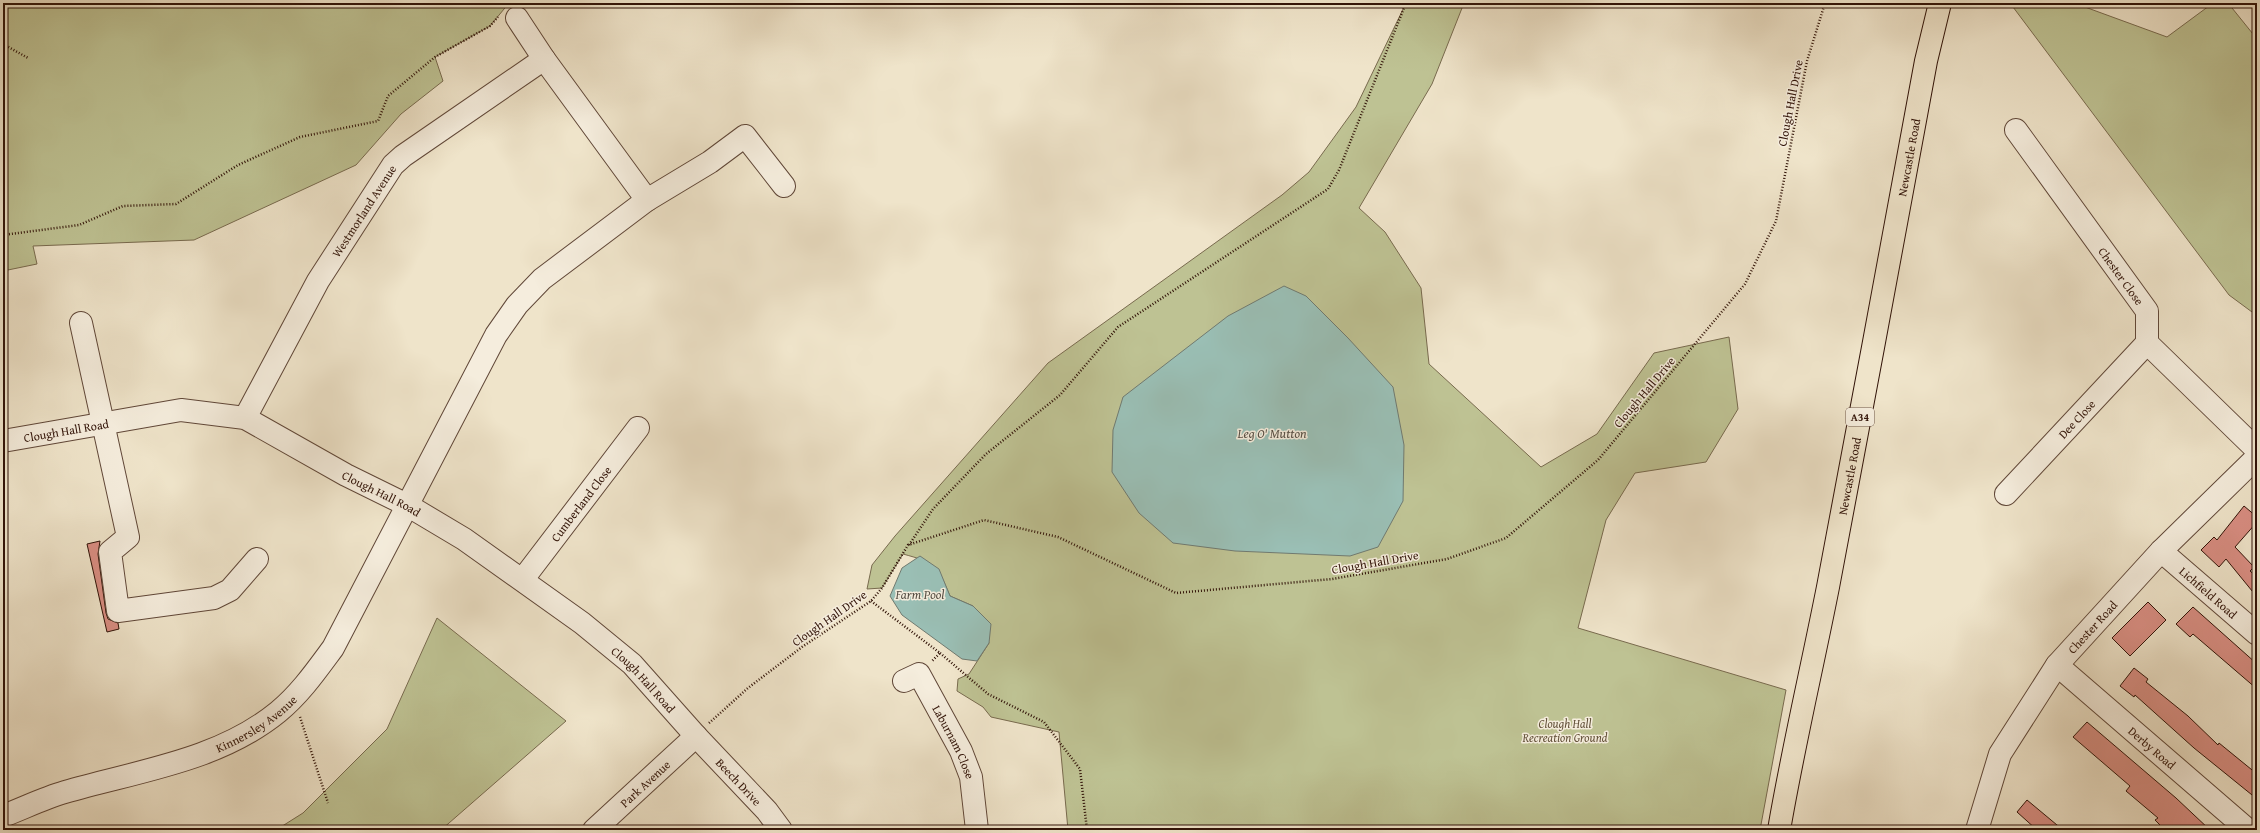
<svg xmlns="http://www.w3.org/2000/svg" width="2260" height="833" font-family="'Gentium Book Plus',serif">
<style>
.green{fill:#bec293;stroke:#786a4e}
.water{fill:#9abfb5;stroke:#707a70}
.building{fill:#d98e83;stroke:#311308}
.lines{fill:none;stroke-linecap:round;stroke-linejoin:round}
.minor-casing{stroke:#604738;stroke-width:24}
.highway-casing{stroke:#311308;stroke-width:24}
.path{stroke:#311308;stroke-width:2.5;stroke-dasharray:1 2;stroke-linecap:butt}
.minor{stroke:#f5eddd;stroke-width:22}
.highway{stroke:#efe4ca;stroke-width:22}
.labels{text-anchor:middle;dominant-baseline:central;stroke-width:3;stroke-linejoin:round;paint-order:stroke}
.shield{fill:#f5eddd;stroke:#6c5448;stroke-width:1}
.shield-label{font-size:11px;font-weight:bold;fill:#311308}
.street-label{font-size:12px;fill:#311308;stroke:#f5eddd}
.park-label{font-size:12px;font-style:italic;fill:#625039;stroke:#f5eddd}
.water-label{font-size:13px;font-style:italic;fill:#564f45;stroke:#f5eddd}
</style>
<rect width="100%" height="100%" fill="#efe4ca"/>
<filter id="stains"><feTurbulence type="fractalNoise" baseFrequency=".005" numOctaves="4"/><feColorMatrix values="0 0 0 0 .2 0 0 0 0 .09 0 0 0 0 .02 0 0 0 .5 -.17"/></filter>
<radialGradient id="worn" r=".72"><stop offset=".6" stop-color="#630" stop-opacity="0"/><stop offset="1" stop-color="#630" stop-opacity=".3"/></radialGradient>
<g class="green">
<path d="M3,3H509L490,26L435,57L443,81L401,114L356,165L194,240L33,246L37,264L3,271Z"/>
<path d="M1406,3H1464L1432,84L1359,208L1385,232L1421,288L1429,364L1541,467L1597,434L1654,353L1729,337L1738,409L1706,462L1635,473L1606,520L1578,628L1786,690L1760,830H1068L1059,732L991,717L983,707L957,691L958,679L969,674L989,643L973,606L950,596C937,565 936,563 903,554L882,588L867,589L872,565L895,536L1048,363L1282,195L1309,172L1356,107Z"/>
<path d="M2010,3H2074L2167,37L2213,3H2228L2257,39V307L2252,312L2229,295Z"/>
<path d="M437,618L566,721L441,830H276L303,813L387,729Z"/>
</g>
<g class="water">
<path d="M1284,286L1306,296L1348,338L1393,387L1404,445L1403,501L1378,547L1350,556L1235,551L1173,543L1139,513L1112,472L1113,430L1123,397L1228,316Z"/>
<path d="M920,556L939,569L950,596L973,606L991,624L989,643L977,661L962,659L902,615L890,596L902,568Z"/>
</g>
<g class="building">
<path d="M2244,506L2257,517V522L2235,547L2254,567L2250,571L2257,577V597L2226,559L2219,567L2201,550L2214,537L2217,540Z"/>
<path d="M100,541L98,554L106,613L108,619L118,623L119,629L107,632L87,544Z"/>
<path d="M2148,602L2166,620L2130,656L2112,638Z"/>
<path d="M2193,607L2257,664V689L2193,634L2190,637L2176,624Z"/>
<path d="M2134,668L2148,679L2146,682L2188,716L2218,745L2219,743L2257,774V799L2194,748L2135,695L2134,697L2120,686Z"/>
<path d="M2087,722L2176,798L2210,830H2165L2155,820L2158,818L2126,791L2130,786L2073,737Z"/>
<path d="M2027,800L2063,830H2037L2017,812Z"/>
</g>
<g class="lines">
<g class="minor-casing">
<g id="minor">
<path d="M517,18L544,59L647,200"/>
<path id="s1" d="M2016,130L2147,311V343L2257,450"/>
<path d="M81,323L128,537L110,552L118,611L214,598L230,590L257,559"/>
<path id="s2" d="M245,418L318,281L393,165L403,156L544,59"/>
<path id="s3" d="M3,441L181,410L245,418L346,475L407,505L464,539L582,623L632,664L696,736L767,811L781,830"/>
<path id="s4" d="M2006,494L2147,343"/>
<path id="s5" d="M2161,551L2257,634"/>
<path id="s6" d="M523,579L638,428"/>
<path id="s7" d="M2057,665L2248,830"/>
<path id="s8" d="M904,681L919,674L961,751L971,777L977,830"/>
<path id="s9" d="M3,816C24,808 44,798 65,792C137,771 218,761 278,712C300,694 316,671 333,648L496,335L517,305L542,279L647,200L710,162L745,136L784,186"/>
<path id="s10" d="M594,830L696,736"/>
<path id="s11" d="M1977,830L2000,754L2057,665L2161,551L2257,457"/>
</g>
</g>
<g class="highway-casing">
<g id="highway">
<path id="s12" d="M1779,830C1793,748 1812,668 1828,587C1861,412 1894,236 1926,61L1940,3"/>
</g>
</g>
<g class="path">
<path d="M3,44L28,58"/>
<path d="M3,235L79,225L123,206L176,204L238,165L300,137L378,121L388,96L435,57L490,26L498,17"/>
<path d="M909,545L933,509L986,454L1060,395L1118,327L1328,189L1339,170L1406,3"/>
<path d="M871,601L940,653L932,661"/>
<path d="M940,653L988,694L1044,722L1080,769L1087,830"/>
<path d="M300,717L328,803"/>
<path d="M709,723L748,688L802,647L871,601L882,588L908,545L984,520L1058,537L1176,593L1332,579L1447,559L1506,538L1598,460L1745,284L1776,221L1807,61L1825,3"/>
</g>
<use href="#minor" class="minor"/>
<use href="#highway" class="highway"/>
</g>
<g class="labels">
<rect class="shield" x="1846" y="408" width="28" height="18" rx="3"/>
<g class="shield-label">
<text x="1860" y="417">A34</text>
</g>
<g class="street-label">
<text transform="translate(1790 103) rotate(-79)">Clough Hall Drive</text>
<text stroke="none"><textPath href="#s12" startOffset="685">Newcastle Road</textPath></text>
<text stroke="none"><textPath href="#s2" startOffset="239">Westmorland Avenue</textPath></text>
<text stroke="none"><textPath href="#s1" startOffset="180">Chester Close</textPath></text>
<text transform="translate(1644 392) rotate(-50)">Clough Hall Drive</text>
<text stroke="none"><textPath href="#s4" startOffset="103">Dee Close</textPath></text>
<text stroke="none"><textPath href="#s3" startOffset="64">Clough Hall Road</textPath></text>
<text stroke="none"><textPath href="#s12" startOffset="361">Newcastle Road</textPath></text>
<text stroke="none"><textPath href="#s3" startOffset="401">Clough Hall Road</textPath></text>
<text stroke="none"><textPath href="#s6" startOffset="95">Cumberland Close</textPath></text>
<text transform="translate(1375 562) rotate(-10)">Clough Hall Drive</text>
<text stroke="none"><textPath href="#s5" startOffset="63">Lichfield Road</textPath></text>
<text transform="translate(829 618) rotate(-35)">Clough Hall Drive</text>
<text stroke="none"><textPath href="#s11" startOffset="237">Chester Road</textPath></text>
<text stroke="none"><textPath href="#s3" startOffset="724">Clough Hall Road</textPath></text>
<text stroke="none"><textPath href="#s9" startOffset="271">Kinnersley Avenue</textPath></text>
<text stroke="none"><textPath href="#s8" startOffset="93">Laburnam Close</textPath></text>
<text stroke="none"><textPath href="#s7" startOffset="126">Derby Road</textPath></text>
<text stroke="none"><textPath href="#s3" startOffset="864">Beech Drive</textPath></text>
<text stroke="none"><textPath href="#s10" startOffset="69">Park Avenue</textPath></text>
</g>
<g class="park-label">
<text x="1565" y="723">Clough Hall<tspan x="1565" dy="14">Recreation Ground</tspan></text>
</g>
<g class="water-label">
<text x="1272" y="433">Leg O' Mutton</text>
<text x="920" y="594">Farm Pool</text>
</g>
</g>
<rect width="2260" height="833" fill="none" stroke="#efe4ca" stroke-width="16"/>
<rect x="4" y="4" width="2252" height="825" fill="none" stroke="#311308" stroke-width="2"/>
<rect x="8" y="8" width="2244" height="817" fill="none" stroke="#311308"/>
<rect width="100%" height="100%" filter="url(#stains)"/>
<rect width="100%" height="100%" fill="url(#worn)"/>
</svg>
